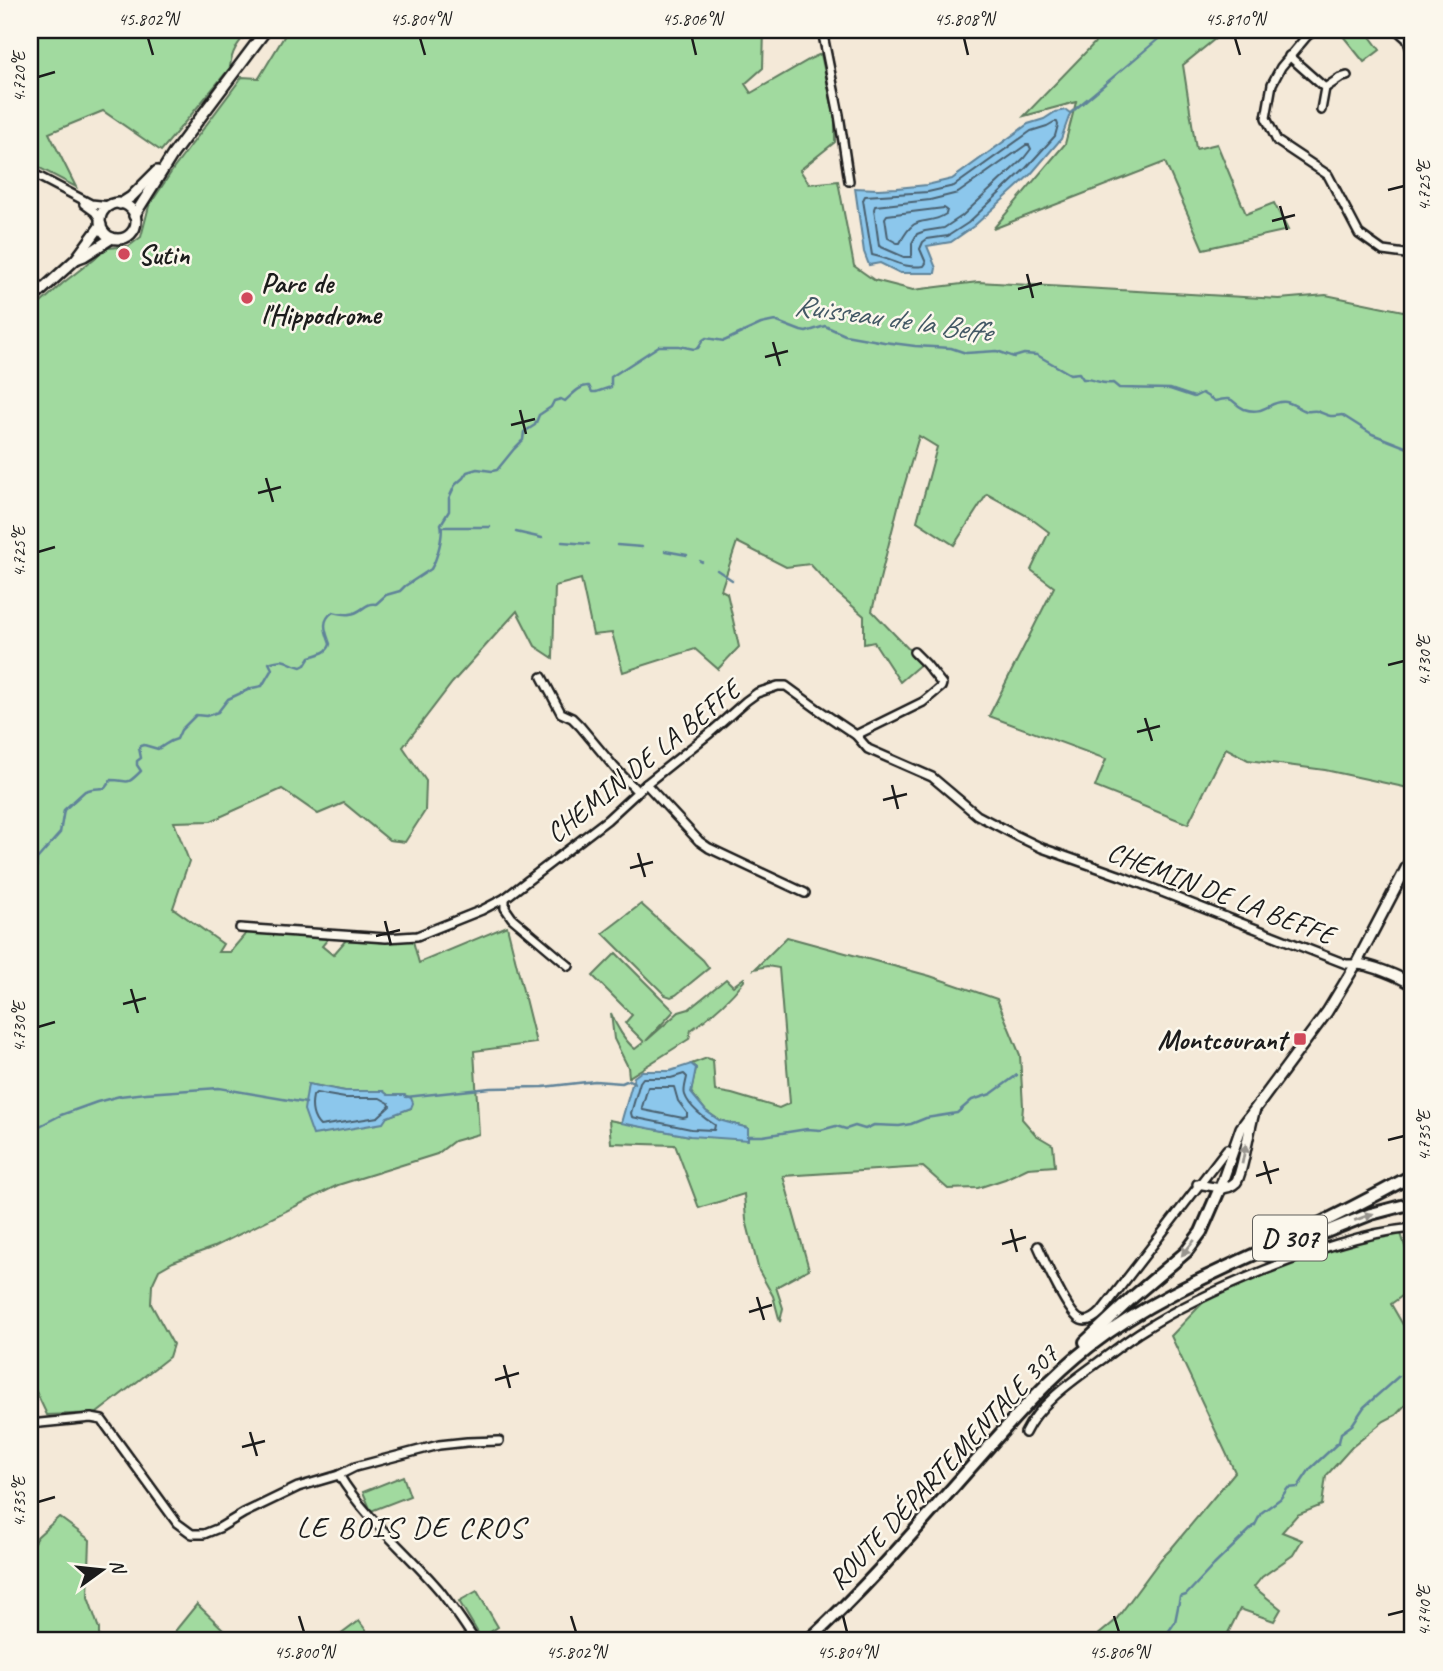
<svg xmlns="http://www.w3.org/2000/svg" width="1443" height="1671" font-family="Caveat,sans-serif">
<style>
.green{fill:#a1da9f;stroke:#5e7b5e;stroke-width:2;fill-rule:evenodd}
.water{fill:#8cc7ec;stroke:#5f8399;stroke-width:2}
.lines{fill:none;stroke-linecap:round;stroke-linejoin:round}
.shore{stroke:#49606f;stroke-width:2}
.stream{stroke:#5f8399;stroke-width:2.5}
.minor-casing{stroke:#1c1c1c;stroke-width:12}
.tertiary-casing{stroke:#1c1c1c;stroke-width:14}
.primary-casing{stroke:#1c1c1c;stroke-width:16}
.minor{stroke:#fbf7ec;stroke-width:7}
.tertiary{stroke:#fbf7ec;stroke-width:9}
.primary{stroke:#fbf7ec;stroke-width:10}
.oneway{fill:#97948e}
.ticks{fill:none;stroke:#1c1c1c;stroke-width:2.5}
.poi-dot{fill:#d1495b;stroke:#fbf7ec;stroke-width:2.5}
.labels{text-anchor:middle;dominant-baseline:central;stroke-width:5;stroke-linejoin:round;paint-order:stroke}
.shield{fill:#fbf7ec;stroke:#5f5e5a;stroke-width:2}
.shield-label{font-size:26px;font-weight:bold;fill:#1c1c1c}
.poi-label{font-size:28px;font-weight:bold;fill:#1c1c1c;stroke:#fbf7ec;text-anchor:start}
.street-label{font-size:28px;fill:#1c1c1c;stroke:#fbf7ec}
.water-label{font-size:30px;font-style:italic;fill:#435865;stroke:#fbf7ec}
.neighbourhood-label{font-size:30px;letter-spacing:2px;fill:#1c1c1c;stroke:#fbf7ec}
.neatline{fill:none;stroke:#1c1c1c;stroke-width:2.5}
.ticks-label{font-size:18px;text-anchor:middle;fill:#1c1c1c}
</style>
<rect width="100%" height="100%" fill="#f4e9d8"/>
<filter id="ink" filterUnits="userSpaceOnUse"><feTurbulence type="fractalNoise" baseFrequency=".0143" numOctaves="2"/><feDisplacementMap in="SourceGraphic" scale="14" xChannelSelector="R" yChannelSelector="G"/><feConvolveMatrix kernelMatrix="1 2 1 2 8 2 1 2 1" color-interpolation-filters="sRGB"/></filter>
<g filter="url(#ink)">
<g class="green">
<path d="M30,30H249C239,42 231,51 230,68L161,151L103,111L49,133L76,187L30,163Z"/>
<path d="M288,30H764L763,68L745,84L751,93L812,58L821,54L835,119V142L800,170L809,184L838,181L854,266L874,280L913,290L978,282L1279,299L1326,295L1413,313V789L1325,770L1248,760L1226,748L1188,824L1095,787L1106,759L989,716L1054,587L1031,570L1049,532L1029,517L987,494L954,545L917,521L937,447L919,436L899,503L872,611L922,663L900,682L874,642L864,644V616L835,591L810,564L786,567L737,542L721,590L727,593L739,647L718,669L695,649L623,672L612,633L593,635L581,579L555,586L553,658L535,646L517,611L452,683L403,747L426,781L425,811L405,842L389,840L344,803L318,814L282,789L211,821L174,822L189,861L173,908L223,944L218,952H230L247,932L328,939L322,946L333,955L346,940L413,941L419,963L507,926L536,1043L474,1051L479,1134L454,1141L437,1154L338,1185L214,1247L173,1262L159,1270L152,1285L151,1304L173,1344L169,1357L97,1413L47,1415L30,1379V313L63,283L108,248L129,246L141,237L149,206L174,168L242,77L259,78ZM308,1084L345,1091H383L388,1095H404L411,1098V1108L387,1117Z"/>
<path d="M1107,30H1226L1183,65L1196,149L1217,144L1246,214L1274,203L1288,230L1203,249L1165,162L993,229L1065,144L1076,102L1024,116Z"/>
<path d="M1338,30H1365L1380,50L1364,62Z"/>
<path d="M641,904L703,960L709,968L676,995L671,997L665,995L603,933Z"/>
<path d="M787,937L930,976L997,999L1020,1055L1023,1106L1022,1119L1036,1135L1053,1145L1055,1166L1028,1168L1005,1179L978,1188L948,1189L923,1167L783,1176L809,1269L776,1287L783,1308L780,1322L773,1296L759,1271L746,1220L744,1194L699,1208L675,1145L611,1143L609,1120L690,1136L748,1128L719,1120L706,1111L691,1092L696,1068L691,1064L707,1058L713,1060L715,1091L732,1094L779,1108L790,1103L779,968L767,966L755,969Z"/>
<path d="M616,953L674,1011L646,1041L679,1012L689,1009L726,979L733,986L744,978V981C729,1000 711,1016 691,1030L689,1039L629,1077L628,1067L614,1039L611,1013C616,1026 625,1041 635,1049L644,1042L625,1023L632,1015L593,976Z"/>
<path d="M1400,1230L1413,1273V1288L1391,1304L1413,1342V1401L1406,1404L1396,1415L1384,1421L1352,1447L1326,1476L1322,1505L1297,1515L1282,1532L1302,1540L1293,1555L1262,1577L1254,1587L1281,1609L1274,1621L1240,1609L1224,1641H1091L1115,1621L1161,1559L1170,1550L1235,1472L1171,1336L1213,1292L1297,1257Z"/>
<path d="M403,1476L410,1496L371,1511L363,1492Z"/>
<path d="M59,1517L90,1540L88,1597L99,1629V1641H30V1549L37,1537Z"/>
<path d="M477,1591L498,1627L481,1638L459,1601Z"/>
<path d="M197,1604L226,1632L216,1641H167Z"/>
<path d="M359,1621L371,1637L366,1641H332Z"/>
</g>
<g class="water">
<path d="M1169,30L1070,114L1061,139L1031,174L974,226L951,242L927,246L936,268L935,273H900L880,263L869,265L864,252L855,188L878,189L897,188L927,185L952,179L1028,124L1044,119L1055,112L1066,110L1070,113Z"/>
<path d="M691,1064L696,1068L691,1093L706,1111L719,1120L748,1128V1140L690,1136L621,1123L634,1077L642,1071H670Z"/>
<path d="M308,1084L345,1091H383L388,1095H404L411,1098L413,1103L411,1108L387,1117L383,1123L313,1135L304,1110Z"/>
</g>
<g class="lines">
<g class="shore">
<path d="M1054,122H1057L1058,125L1055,136L1026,168L968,223L948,236L927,239L923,242L920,249L926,263L924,266C901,269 893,259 872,255L863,200L865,196L928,192L954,186L1031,131L1047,126Z"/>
<path d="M1026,145H1029L1031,149L1024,158L962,216L944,228L925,231L917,234L912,243V255L911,257H904L879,246L874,209L875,206L930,200L958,193Z"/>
<path d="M944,208L947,210L946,214C925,228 917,210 900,243H897L888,238L885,218L887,215Z"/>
<path d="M684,1074L687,1077C686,1083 683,1090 685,1095C689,1107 705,1119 715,1125L714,1130L691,1129L632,1117L631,1113L640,1082L643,1078H671Z"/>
<path d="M648,1087H674L678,1101L687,1113V1117L683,1118L643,1110L642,1107Z"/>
<path d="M316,1093L345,1098H380L389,1103L390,1106L378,1117L320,1126C312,1118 311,1106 313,1096Z"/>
</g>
<g class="stream">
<path d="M442,527H490"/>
<path d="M516,532L542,538"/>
<path d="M562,542L589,544"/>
<path d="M617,545L642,547"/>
<path d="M665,551L687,555"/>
<path d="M700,561L702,562"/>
<path d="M717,570L732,580"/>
<path d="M30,872L36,869L37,859L60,833L64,810L85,791L92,789L105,788L111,780C130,780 125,787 141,771L137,765V761L141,758L139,748L140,746L144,745L158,749C166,745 168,741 177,739L181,730L196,715L206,716L218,712L228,699L252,688L262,686L272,669L269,663C288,656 285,664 301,667L305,665L310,657C318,654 328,653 330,644C326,632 320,621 333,612C338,613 345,615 350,614C362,613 365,602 376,604L386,595L400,591L405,586L431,569C437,559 444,534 441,524L449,511V498L455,485L463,478L467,472L477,469L492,471L497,470L514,449L523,440L524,432L535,425L539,415L551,407L554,401L561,399L565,401C572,395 580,385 589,386L592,392H596L611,387V377L659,346H679L694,349L698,348L703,340L706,338L724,341L761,324L775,321L801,331L806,332L825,326L845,335L884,342L915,346L951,348L966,353L997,351L1014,357L1024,354L1037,355L1070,374L1079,373L1083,379C1095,378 1099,385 1113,383L1119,388L1170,389L1194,397L1202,393L1215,401C1237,395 1230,403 1244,409C1265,416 1269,400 1286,402C1293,403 1299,409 1306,411C1309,412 1313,410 1317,411C1330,416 1327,417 1342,415L1372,434L1413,450"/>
<path d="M406,1097L490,1088L543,1087L595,1081L622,1083L629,1080L635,1083"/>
<path d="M30,1131L61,1115L97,1102L120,1096L146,1093L219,1088L306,1103"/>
<path d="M747,1136H763L807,1129L821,1130L836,1126L846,1129L855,1126L865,1129L874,1125L899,1126L911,1124L926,1118L957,1113L972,1100L991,1094L1017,1075"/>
<path d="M1162,1641L1175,1622L1180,1597L1186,1595L1214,1565L1255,1525L1261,1513L1280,1499L1288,1488L1298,1487L1310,1469L1339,1442L1341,1433L1352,1425L1364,1407L1399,1376"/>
</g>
<g class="minor-casing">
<g id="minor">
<path d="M822,30L839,115L849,181"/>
<path d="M1315,30L1307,36L1281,67L1272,84L1266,118L1277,141L1328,175L1359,234L1383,251L1413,255"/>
<path d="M1397,30L1407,39L1413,55"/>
<path d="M1289,56L1325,88L1321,110"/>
<path d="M1325,88L1340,78L1347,76"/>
<path d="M1413,108C1410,120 1409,133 1413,145"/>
<path d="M30,172L91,204L110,206"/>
<path d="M84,204L95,212L100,219"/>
<path d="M542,677L561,713L572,718L580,726L615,768L637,791"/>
<path d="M856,735L923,702L941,687L942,684L926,664L914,652"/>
<path d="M646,784L699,841L709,848L805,893"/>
<path d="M505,898V908L512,918L569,966"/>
<path d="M240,928L386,938L417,936L482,910L505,898L607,820L646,784L710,733L746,701L757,693L778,686H786L819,710L856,735L868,749L932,777L977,815L1017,836L1042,848L1121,876L1346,964H1356"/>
<path d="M1197,1184L1220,1188"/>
<path d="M1038,1246C1044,1260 1069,1316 1081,1320C1088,1323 1096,1317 1101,1312L1227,1149"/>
<path d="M30,1424L91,1418L102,1420L177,1523L192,1534H204L219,1528L244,1513L298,1487L339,1475L355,1467L439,1445L467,1442L499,1441"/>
<path d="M1025,1433C1038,1405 1072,1381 1097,1363C1113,1352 1128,1339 1145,1329C1182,1305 1223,1287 1265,1270C1313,1251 1361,1233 1413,1228"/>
<path d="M339,1475C366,1520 408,1552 441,1592C453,1608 465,1624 475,1641"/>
</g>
</g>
<g class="tertiary-casing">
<g id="tertiary">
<circle cx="118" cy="221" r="18"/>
<path d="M120,204L131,197L157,171"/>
<path d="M134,216L173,154L266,30"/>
<path d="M76,259L84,256L112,238"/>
<path d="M30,301L76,259L101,225"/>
<path d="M1356,964C1370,964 1401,977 1413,985"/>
<path d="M1255,1109C1250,1123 1242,1175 1236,1182C1231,1187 1226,1188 1220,1188L1241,1128L1327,1012L1356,964L1413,855"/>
</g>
</g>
<g class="primary-casing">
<g id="primary">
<path d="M1268,1255L1371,1214L1413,1203"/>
<path d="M1085,1342L1133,1297L1186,1252L1201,1232L1220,1188"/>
<path d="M808,1641C867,1587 918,1527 971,1467C1009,1424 1045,1381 1090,1346C1150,1299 1221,1270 1290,1238C1332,1218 1373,1197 1413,1175"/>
</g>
</g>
<use href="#minor" class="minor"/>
<use href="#tertiary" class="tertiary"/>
<use href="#primary" class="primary"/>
</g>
<defs><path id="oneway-solid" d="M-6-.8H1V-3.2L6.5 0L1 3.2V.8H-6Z" transform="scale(1.75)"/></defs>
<g class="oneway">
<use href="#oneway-solid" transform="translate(1244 1154) rotate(-79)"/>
<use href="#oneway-solid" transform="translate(1364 1217) rotate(-20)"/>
<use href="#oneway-solid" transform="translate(1188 1248) rotate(130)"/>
</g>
</g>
<path class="ticks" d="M148,38L153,55M420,38L425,55M692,38L696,55M964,38L968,55M1235,38L1240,55M38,77L55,72M1388,190L1404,186M1280,206L1287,230M1272,221L1295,215M1027,274L1033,298M1018,289L1042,283M773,342L780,366M765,357L788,351M520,410L526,434M511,425L535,419M266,478L273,502M258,493L281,487M38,552L55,547M1388,665L1404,661M1145,718L1152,741M1137,732L1160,726M892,785L898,809M883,800L907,794M638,853L645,877M630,868L653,862M385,921L391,945M376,936L400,930M131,989L138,1013M123,1004L146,998M38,1027L55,1022M1388,1140L1404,1136M1264,1161L1271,1184M1256,1176L1279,1169M1011,1229L1017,1252M1002,1244L1026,1237M757,1297L764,1320M749,1312L772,1305M504,1365L510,1388M495,1380L519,1373M250,1432L257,1456M242,1447L265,1441M38,1502L55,1497M1388,1615L1404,1611M299,1616L304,1632M571,1616L576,1632M843,1616L847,1632M1114,1616L1119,1632"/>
<g class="poi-dot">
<circle cx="124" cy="254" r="7"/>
<circle cx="247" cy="298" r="7"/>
<rect x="1293" y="1032" width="14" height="14" rx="3.5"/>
</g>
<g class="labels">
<rect class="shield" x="1253" y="1215.5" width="74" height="45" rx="5"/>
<g class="shield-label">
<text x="1290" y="1238">D 307</text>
</g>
<g class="poi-label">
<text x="138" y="254">Sutin</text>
<text x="261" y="282">Parc de<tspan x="261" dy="32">l'Hippodrome</tspan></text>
<text x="1286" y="1039" text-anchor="end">Montcourant</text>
</g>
<g class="street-label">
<text transform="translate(643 761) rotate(-39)">CHEMIN DE LA BEFFE</text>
<text transform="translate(1221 893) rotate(21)">CHEMIN DE LA BEFFE</text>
<text transform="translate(943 1467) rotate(-47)">ROUTE DÉPARTEMENTALE 307</text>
</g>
<g class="water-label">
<text transform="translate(893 318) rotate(8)">Ruisseau de la Beffe</text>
</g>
<g class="neighbourhood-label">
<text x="411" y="1527">LE BOIS DE CROS</text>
</g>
</g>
<rect width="1443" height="1671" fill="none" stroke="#fbf7ec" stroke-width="77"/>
<g transform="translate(102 1570) rotate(75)" stroke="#fbf7ec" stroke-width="5" paint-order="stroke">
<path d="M0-5L12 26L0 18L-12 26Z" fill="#1c1c1c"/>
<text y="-10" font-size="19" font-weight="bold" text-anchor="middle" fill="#1c1c1c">N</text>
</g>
<rect x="38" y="38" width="1366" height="1594" class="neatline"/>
<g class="ticks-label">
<text x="148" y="25">45.802°N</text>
<text x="420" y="25">45.804°N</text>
<text x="692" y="25">45.806°N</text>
<text x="964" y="25">45.808°N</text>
<text x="1235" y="25">45.810°N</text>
<text transform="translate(19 77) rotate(-90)" y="6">4.720°E</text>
<text transform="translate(1424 186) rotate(-90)" y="6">4.725°E</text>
<text transform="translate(19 552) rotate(-90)" y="6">4.725°E</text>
<text transform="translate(1424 661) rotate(-90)" y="6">4.730°E</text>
<text transform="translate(19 1027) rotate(-90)" y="6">4.730°E</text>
<text transform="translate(1424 1136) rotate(-90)" y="6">4.735°E</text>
<text transform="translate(19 1502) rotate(-90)" y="6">4.735°E</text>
<text transform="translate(1424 1611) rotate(-90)" y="6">4.740°E</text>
<text x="304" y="1658">45.800°N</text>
<text x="576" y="1658">45.802°N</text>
<text x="847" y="1658">45.804°N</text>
<text x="1119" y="1658">45.806°N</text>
</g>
</svg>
